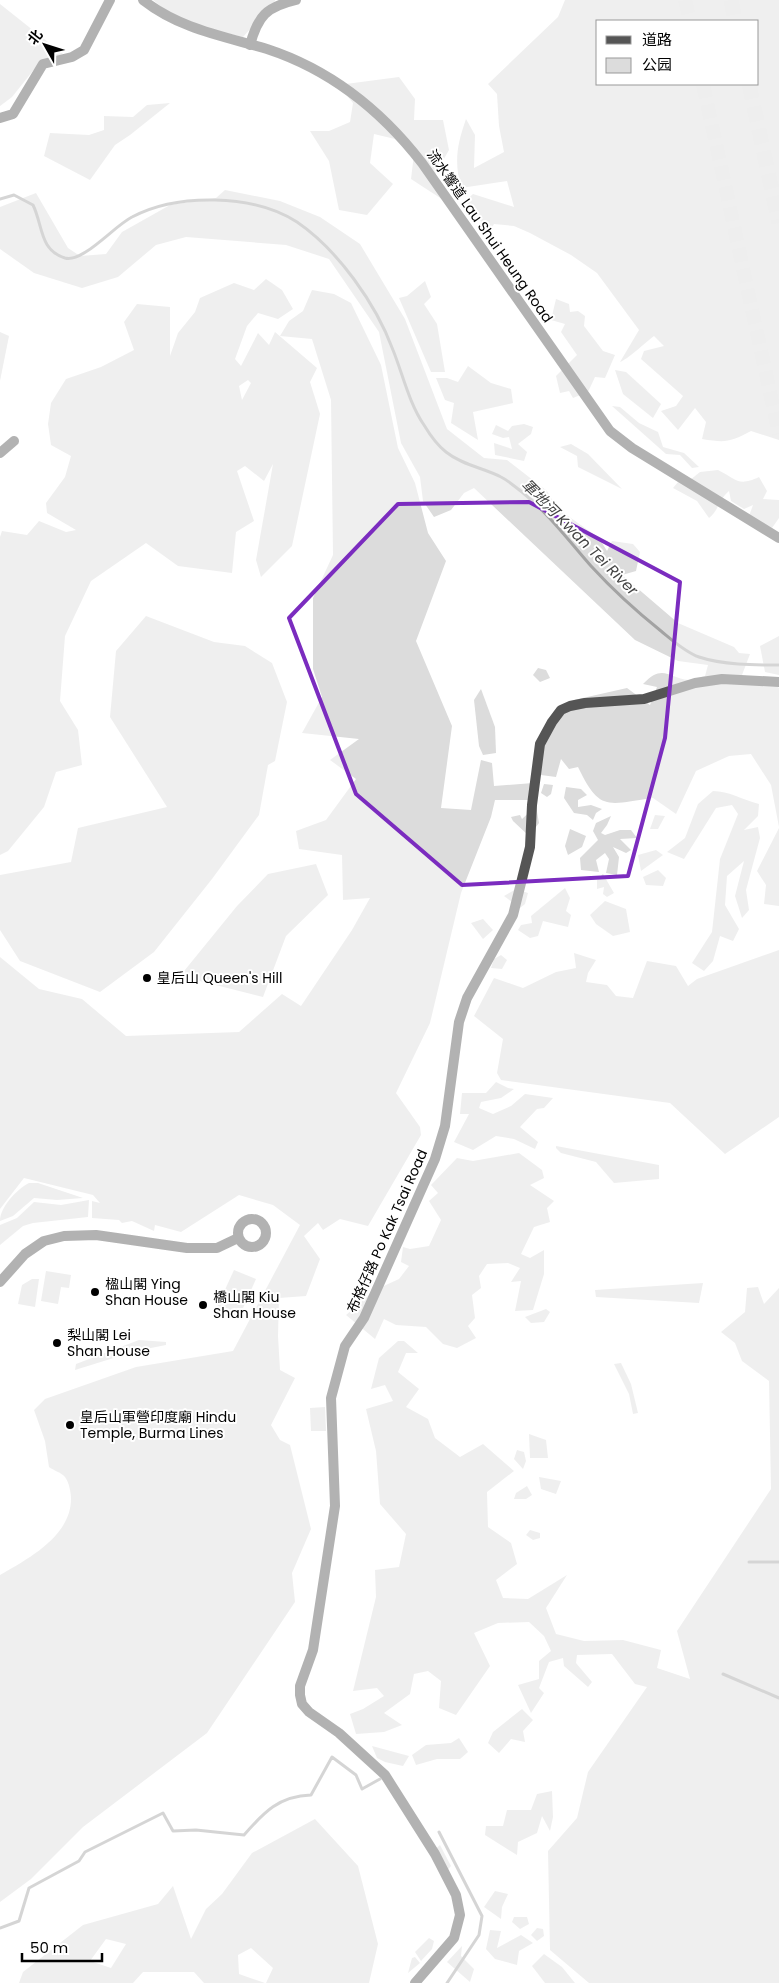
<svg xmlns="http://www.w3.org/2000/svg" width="779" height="1983" font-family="Poppins,'Noto Sans SC',sans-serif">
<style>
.green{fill:#dcdcdc;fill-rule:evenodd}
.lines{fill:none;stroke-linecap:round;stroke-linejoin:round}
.stream{stroke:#a3a3a3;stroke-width:3}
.trunk-tunnel{stroke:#d9d9d9;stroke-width:14;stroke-dasharray:14 7;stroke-linecap:butt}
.motorway-tunnel{stroke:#d9d9d9;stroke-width:15;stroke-dasharray:15 8;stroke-linecap:butt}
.minor{stroke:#555;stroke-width:10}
.tertiary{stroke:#555;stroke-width:10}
.marked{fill:none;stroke:#7b2cbf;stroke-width:4;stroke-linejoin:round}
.poi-dot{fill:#000;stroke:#fff;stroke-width:2}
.labels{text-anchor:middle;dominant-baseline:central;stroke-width:4;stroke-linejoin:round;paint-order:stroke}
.street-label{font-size:14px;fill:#000;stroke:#fff}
.poi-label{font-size:14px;fill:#000;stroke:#fff;text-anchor:start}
.water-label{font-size:15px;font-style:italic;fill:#444;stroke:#fff}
</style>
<rect width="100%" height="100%" fill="#fff"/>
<g class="green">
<path d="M153,0H275V1L243,37L180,22Z"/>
<path d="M565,0H779V440L751,431C730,442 726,443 702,439L706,422L695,408L678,430L661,411L676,406L683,396L641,359L644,351L664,346L654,336C646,342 627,360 620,362L639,330L597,273L571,255L530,233L514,226L494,224L489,232L465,201L473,194L514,207L507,181L461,188C454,161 457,145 466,119L475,135L474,168L504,152L499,126L497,94L488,84L558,17ZM598,21H758V84H598Z"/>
<path d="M0,4L63,54L40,62L12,97L0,106Z"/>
<path d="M399,77L415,99L414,120H443L449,150L434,176L454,207L411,179L414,154L395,139L374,134L370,163L393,184L367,215L339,210L329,161L310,131H329L350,122L353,103L338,85Z"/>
<path d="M170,103L130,135L115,145L90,180L44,156L50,133L89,135L104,130V116L133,117L147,105Z"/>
<path d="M225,190L280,201L320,217L360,244L405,319L447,429L484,458L507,460L547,491L557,508L599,538L607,551L612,541L633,544L640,552L636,571L622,575L678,623L734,647L739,653L750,654L742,675L772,681L779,688V827L771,785L751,754L729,756L696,771L676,814L653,798C608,804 600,813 578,767L569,769L561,759L556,777L541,775L535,748L554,711L574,700L627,688L650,705L657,687L643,684C663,663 668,678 689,680C694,680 700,677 705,676L708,665L678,661L635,640L474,488L464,493L451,510L434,517L423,501L420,477L401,443L379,332L329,259L286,245L186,237L156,245L118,277L82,288L34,273L0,249V207L36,193L68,248L80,256L106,254L122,232L170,205L216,198Z"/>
<path d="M266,279L282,290L293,309L278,319L258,313L247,326L235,359L241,366L258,333L269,345L275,332L317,368L310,382L320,414L292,546L261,577L256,560L273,464L264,481L245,466L237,471L254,521L236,532L232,573L178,566L146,543L91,581L65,636L60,701L78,730L82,765L56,772L44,807L8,851L0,855V537L2,531L27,535L39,521L66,532L76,530L47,513L46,503L65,477L71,456L51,445L48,424L51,403L66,379L101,367L134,350L124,322L137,304L170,307V356L178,333L195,312L200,298L234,283L254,290ZM248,380L251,383L242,400L239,386Z"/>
<path d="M425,281L431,297L424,304L437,324L445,372H431L399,298L407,296Z"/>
<path d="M312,290L334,294L351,303L381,365L398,448L415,483L428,533L446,561L416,641L452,726L441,808L471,810L481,760L492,763L494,786L533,783L528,800H495L491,817L461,893L430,1023L396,1093L420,1127L421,1135L368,1226L340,1219L323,1230L318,1223L304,1236L320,1259L306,1296L279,1298L278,1336L280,1370L295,1378L271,1425L280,1440L290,1445L311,1529L292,1573L295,1602L207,1733L83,1827L31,1879L0,1902V1575C28,1559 71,1536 71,1499C71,1493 69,1482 65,1477C62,1473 53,1470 49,1467L45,1441L34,1410L45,1399L136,1367L233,1351L300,1225L273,1205L239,1195L181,1232L155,1225L154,1231L132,1221L122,1223L119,1220L92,1218V1201L100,1203L93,1195L24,1178L0,1209V957L39,989L82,999L126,1036L239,1032L282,994L301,1006L352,930L370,898L343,900L342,855L299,849L296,831L326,820L356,779L330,760L359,739L302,733L322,697L313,669V598L333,555L331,400L312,339L280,336L289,321L303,311Z"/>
<path d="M556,299L569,304L570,312L578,311L585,316L584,326L603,351L615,355L605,378L595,377L588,392L573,398L569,391L560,393L556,376L577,355L561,332L565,324L551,320Z"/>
<path d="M0,332L9,336L0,381Z"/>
<path d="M468,366L491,383L511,389L513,403L473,412L478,440L451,423L454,403L445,400L436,378H447L458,382Z"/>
<path d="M615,370L626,372L661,404L653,418L623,394Z"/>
<path d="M612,406L620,407L639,423L658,432L663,447L684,453L699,467L692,468L680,455L666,454Z"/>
<path d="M524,424L533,427L531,434L518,444L527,452L524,461L495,455L494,443L512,449L509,437L503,438L492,434L496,425L508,431L512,426Z"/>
<path d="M571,444L588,454L622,489L578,467L577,456L560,447Z"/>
<path d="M718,470C736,479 738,487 759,477L767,491L763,499L779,500V518L772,528L749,516L753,505L744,509L731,501L729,491C719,499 719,510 709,518L697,501L673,488L683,476L690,480L700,472Z"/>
<path d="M146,616L214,642L245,646L272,663L287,702L275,761L268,765L259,815L212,879L154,952L100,992L20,961L0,930V875L71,862L78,828L167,807L110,717L116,651Z"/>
<path d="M779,636V675L765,672L760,646Z"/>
<path d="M538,668L546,670L550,678L540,682L533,675Z"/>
<path d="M481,689L495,727L496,753L483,755L479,746L474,700Z"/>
<path d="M544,784L553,785L551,794L547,797L541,793Z"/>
<path d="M566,787L581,789L587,795L578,800V807L591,805L602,809L596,813L593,820L587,815L574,813L564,798Z"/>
<path d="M713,791C729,791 743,800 759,804L758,816L744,830L758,827L760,838L746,890L749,910L742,918L735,896L744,861L727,876L725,905L739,929L733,941L720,936L713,961L704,971L692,963L712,932L720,859L738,814L732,805L716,808L684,859L667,852L685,838L698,804Z"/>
<path d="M536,806L539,823L529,836L513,821L511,817L520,815L522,819Z"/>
<path d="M655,815L665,816L658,829H650Z"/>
<path d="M611,816L607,825L601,833L605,835L620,830H631L637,838L620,839L631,850L626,853L613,847L619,857L617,875L606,873L609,859L605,853L596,860L599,872L581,870L580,858L598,840L593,831L596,823Z"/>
<path d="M779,828V906L764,904L766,885L757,871Z"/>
<path d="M570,829L586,836L582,847L568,855L565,846Z"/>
<path d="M656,850L663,855L641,871L638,855Z"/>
<path d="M316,864L328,895L286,936L263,997L180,976L237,906L268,874Z"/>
<path d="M658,870L666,878L663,886L646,885L643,877Z"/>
<path d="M603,874L614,893L607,897L603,894L604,887L597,889V880Z"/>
<path d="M565,888L570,898L566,911L571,915L568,927L543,921L538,936L530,938L518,930L521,925L532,923L531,916Z"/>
<path d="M516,889L528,893L525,904L520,908L504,896Z"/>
<path d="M605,901L626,909L630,932L613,936L596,924L590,915Z"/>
<path d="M483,919L493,930L483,939L471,923Z"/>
<path d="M779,950V1117L725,1154L670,1103L501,1080L497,1073L503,1039L474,1016L494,978L523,988L556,972L576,968L574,953L596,960L588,973L586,982L607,985L616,996L633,998L647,961L676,966L688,986L697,979Z"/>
<path d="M501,955L507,960L502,969L491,968L494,959Z"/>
<path d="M496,1082L508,1088L514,1089L501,1098L481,1102L479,1108L493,1114L511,1106L525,1094L553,1098L544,1108L537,1109L520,1127L538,1142L535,1149L514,1139L496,1136L473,1150L454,1142L469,1114H460L462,1093H486Z"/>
<path d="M556,1146L659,1165V1179L614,1183L596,1162L561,1153L556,1148Z"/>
<path d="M519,1153L542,1170L544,1178L530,1185L554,1201L547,1208L550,1222L534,1227L521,1254L530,1258L544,1250V1274L533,1310L515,1311L521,1281L511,1282L520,1268L508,1263L487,1264L479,1276L481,1288L472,1295L475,1318L468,1326L476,1338L457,1348L443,1344L426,1327L396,1325L384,1319L375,1339L346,1315L375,1290L399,1279L409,1266L401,1262L403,1247L410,1249L429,1246L441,1220L429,1201L438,1193L431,1185L457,1158L473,1161Z"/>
<path d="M29,1183H38L83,1198L57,1200L34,1198L13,1216L0,1221C0,1207 17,1189 29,1183Z"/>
<path d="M89,1200L88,1217L33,1223L23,1226L0,1245V1225L17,1218L34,1202L61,1205Z"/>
<path d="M234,1270L256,1279L239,1317L217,1307Z"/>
<path d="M46,1271L71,1275L69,1288L61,1287L58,1304L41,1301Z"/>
<path d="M32,1279H39L35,1307L18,1304L22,1285Z"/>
<path d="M703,1283L699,1303L596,1297L595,1290Z"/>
<path d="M758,1287L764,1304L779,1288V1983H589L550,1950L548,1851L577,1818L588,1772L647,1687L635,1684L612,1654L577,1655L576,1663L592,1682L588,1687L564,1666L563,1658L549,1662L539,1688L544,1693L531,1713L518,1685L539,1679V1661L551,1651L544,1636L529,1622L498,1623L474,1633L490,1666L456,1715L439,1708L441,1681L428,1671L414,1674L410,1694L384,1713L402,1725L384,1732L356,1734L350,1714L363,1709L384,1696L377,1688L353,1691L376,1597L375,1570L399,1567L406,1534L380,1504L376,1451L366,1409L393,1401L385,1385L371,1389L379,1358L398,1341H404L418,1353H406L398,1372L419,1389L406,1407L428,1419L435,1438L460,1457L483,1444L514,1471L487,1492L488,1527L511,1543L517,1564L496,1580L503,1598L528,1599L567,1575L546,1608L556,1634L584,1641L623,1640L661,1650L657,1668L690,1679L677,1631L771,1489L769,1381L742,1361L735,1343L721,1332L745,1312L747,1288Z"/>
<path d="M546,1309L550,1312L544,1322L531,1323L525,1317Z"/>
<path d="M139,1340L166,1342V1345L136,1351L75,1370L76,1364Z"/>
<path d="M621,1363L631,1384L638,1413L633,1414L629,1394L614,1364Z"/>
<path d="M325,1407L326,1431H311L310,1408Z"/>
<path d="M529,1434L546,1440L548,1458H530Z"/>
<path d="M517,1450L524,1452L526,1461L523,1469L514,1459Z"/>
<path d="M539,1477L561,1481L556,1494L541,1489Z"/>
<path d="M527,1486L532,1495L526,1499H514L516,1493Z"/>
<path d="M530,1530L540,1533V1538L533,1540L526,1535Z"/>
<path d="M522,1709L533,1720L523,1731L525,1742L511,1739L499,1753L488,1743L493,1732Z"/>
<path d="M459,1738L468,1752L460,1759H437L416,1765L412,1755L426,1745L451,1743Z"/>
<path d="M372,1746L409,1756L403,1766L385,1762L377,1758Z"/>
<path d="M552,1791L553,1817L550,1831L542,1816L537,1833L518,1842L517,1855L485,1835L486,1826H503L507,1810H531L537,1794Z"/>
<path d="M315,1819L358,1866L378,1944L369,1983H266L273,1968L251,1948L238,1955L239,1974L265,1983H204L194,1972H143L133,1983H19L23,1972L83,1925L158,1904L173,1886L191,1939L206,1909L222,1894L252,1853ZM106,1939L126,1944L111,1968L90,1961Z"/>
<path d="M440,1845L451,1866L444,1874L431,1853Z"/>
<path d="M495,1891L508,1894L502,1907L501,1919L484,1907Z"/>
<path d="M514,1917H527L529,1924L520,1929L512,1922Z"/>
<path d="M537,1928L543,1929L544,1936L537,1941L531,1935Z"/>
<path d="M490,1930L501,1931L497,1948L521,1935L533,1943L519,1951L517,1965L495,1959L486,1949Z"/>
<path d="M429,1938L434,1941L432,1949L421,1961L415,1952Z"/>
<path d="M462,1946L461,1956L474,1969L470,1982L447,1962Z"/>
<path d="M544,1954L562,1967L575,1983H545L532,1966Z"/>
<path d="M415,1957L420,1963L408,1973L412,1958Z"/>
</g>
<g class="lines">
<g class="stream">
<path d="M0,199L14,195L33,205C43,225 39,250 65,258C83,263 114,226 132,217C177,193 254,194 297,222C338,250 376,304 393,350C403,375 409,403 424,425C430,435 437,445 446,452C462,465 484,468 501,477C509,481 515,487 522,492C548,513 569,541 591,566C613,590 636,611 661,631C672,640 685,652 699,657C723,665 753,665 779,665"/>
<path d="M749,1562H779"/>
<path d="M723,1674L779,1698"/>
<path d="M439,1832L482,1916L479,1935L447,1983"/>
<path d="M0,1928L19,1921L29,1888L79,1861L85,1852L163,1813L173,1831L196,1830L244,1835C264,1812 279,1796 311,1795L332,1757L356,1775L362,1789L380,1779"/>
</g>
<g class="trunk-tunnel">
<path d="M685,0L690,21"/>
<path d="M703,84L779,434"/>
</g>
<g class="motorway-tunnel">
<path d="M731,0L735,21"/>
<path d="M749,84L779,223"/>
</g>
<g class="minor">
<path d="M250,45C258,16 266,7 296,0"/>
<path d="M0,118L13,114L43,64L72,57L84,50L110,0"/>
<path d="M0,453L14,441"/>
<path d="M415,1983L454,1938L460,1915L456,1895L435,1854L385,1775L339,1733L309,1712L302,1704L300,1695V1686L313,1650L335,1506L331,1398L345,1346L364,1318L435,1159L445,1126L459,1022L467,998L513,915L530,847L532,805L540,744L552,722L561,710L570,706L585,703L644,699L695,683L722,679L779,682"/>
</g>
<g class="tertiary">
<path d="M143,0C180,29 223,36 267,49C331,70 381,110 422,163L610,431L632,448L779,538"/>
<circle cx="252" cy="1233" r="14"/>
<path d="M0,1282L25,1254L44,1241L64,1236L96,1235L187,1248H217L238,1238"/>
</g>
</g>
<path d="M0 0H779V1983H0ZM529,502L680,582L665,738L628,876L462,885L356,794L289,618L398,504Z" fill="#fff" fill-opacity=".55" fill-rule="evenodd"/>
<path class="marked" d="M529,502L680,582L665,738L628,876L462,885L356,794L289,618L398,504Z"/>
<g class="poi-dot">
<circle cx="147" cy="978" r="5"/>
<circle cx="95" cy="1292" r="5"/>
<circle cx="203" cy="1305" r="5"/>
<circle cx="57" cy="1343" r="5"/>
<circle cx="70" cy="1425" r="5"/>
</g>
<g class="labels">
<g class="street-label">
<text transform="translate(490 236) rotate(55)">流水響道 Lau Shui Heung Road</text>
<text transform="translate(387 1231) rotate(-66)">布格仔路 Po Kak Tsai Road</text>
</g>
<g class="poi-label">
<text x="157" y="978">皇后山 Queen's Hill</text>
<text x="105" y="1284">楹山閣 Ying<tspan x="105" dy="16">Shan House</tspan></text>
<text x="213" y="1297">橋山閣 Kiu<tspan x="213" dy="16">Shan House</tspan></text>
<text x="67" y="1335">梨山閣 Lei<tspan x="67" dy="16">Shan House</tspan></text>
<text x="80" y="1417">皇后山軍營印度廟 Hindu<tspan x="80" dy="16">Temple, Burma Lines</tspan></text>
</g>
<g class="water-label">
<text transform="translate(580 537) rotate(45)">軍地河 Kwan Tei River</text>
</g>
</g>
<rect x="596" y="20" width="162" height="65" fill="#ffffff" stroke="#999999"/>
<rect x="606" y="36" width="25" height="8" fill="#555555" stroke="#999999"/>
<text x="642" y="45" font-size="15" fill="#000000">道路</text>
<rect x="606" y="58" width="25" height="15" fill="#dcdcdc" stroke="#999999"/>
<text x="642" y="70" font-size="15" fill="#000000">公园</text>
<g transform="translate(45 45) rotate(309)" stroke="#ffffff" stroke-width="4" paint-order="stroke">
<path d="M0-4L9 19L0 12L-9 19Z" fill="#000000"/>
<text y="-8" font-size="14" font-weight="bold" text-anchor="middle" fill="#000000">北</text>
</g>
<path d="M22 1953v8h80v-8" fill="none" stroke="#000000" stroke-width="2.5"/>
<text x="30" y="1953" font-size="15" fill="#000000" stroke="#ffffff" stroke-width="4" paint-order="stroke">50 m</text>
</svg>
